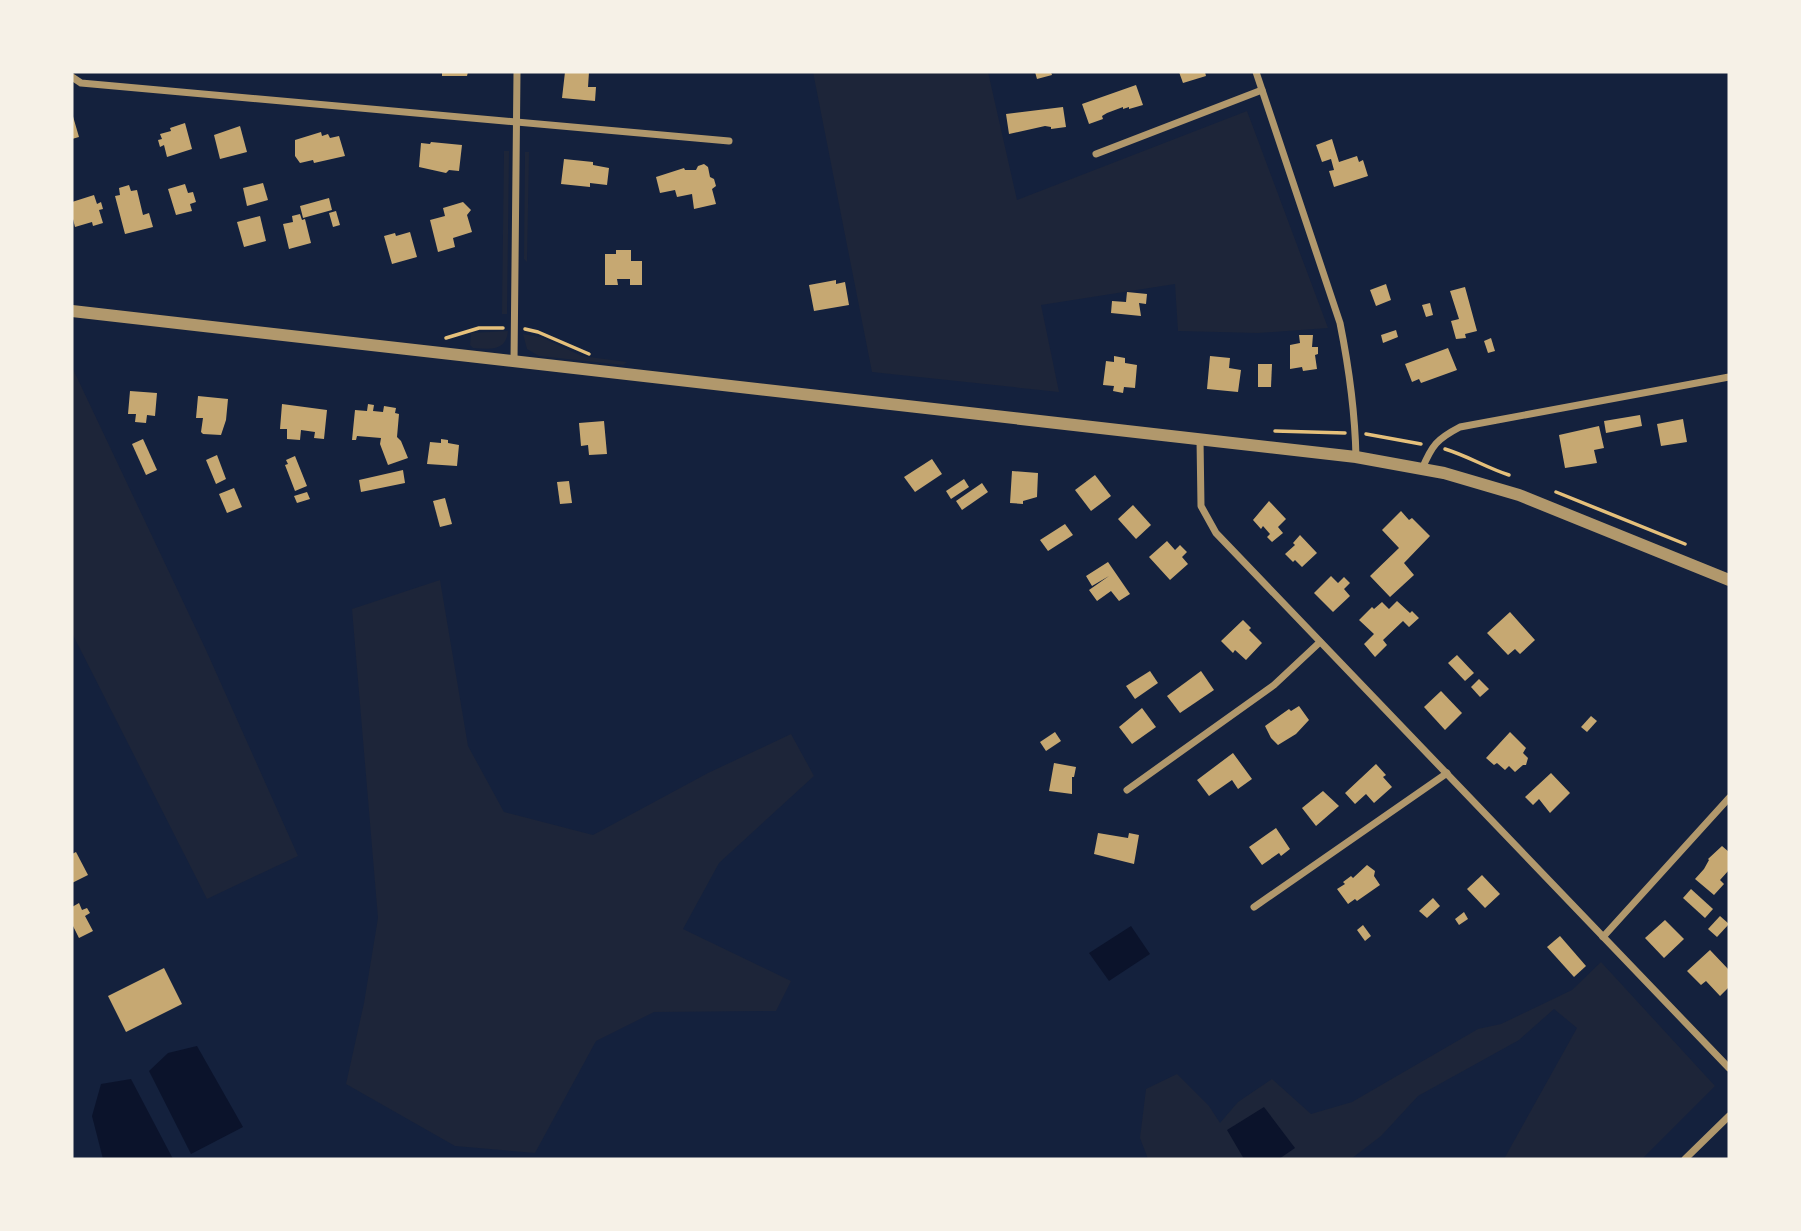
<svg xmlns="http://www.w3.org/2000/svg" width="1801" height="1231" font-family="Barlow,sans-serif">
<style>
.green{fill:#1d2539}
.water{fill:#0b132b}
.building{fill:#c6a872}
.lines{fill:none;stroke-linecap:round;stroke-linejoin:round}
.path{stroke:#e5c07b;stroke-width:3.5}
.minor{stroke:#b1986c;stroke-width:7}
.tertiary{stroke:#b1986c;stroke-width:12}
</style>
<rect width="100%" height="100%" fill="#14213d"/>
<g class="green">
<path d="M813,72H988L1017,200L1247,111L1328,328L1258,333L1178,331L1175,284L1041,305L1059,392L872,372Z"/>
<path d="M504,151H509L507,314H502Z"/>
<path d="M525,152H529L527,262L524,259Z"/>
<path d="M508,331C506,352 489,349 473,348L470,345L471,333Z"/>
<path d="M523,334L541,337L582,356L627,362L623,365L539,356L527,349Z"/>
<path d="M72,367L206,650L298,856L207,899L72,633Z"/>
<path d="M440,580L468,746L504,812L593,835L708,773L791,734L814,776L719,863L683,929L791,981L776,1011L654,1012L596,1041L535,1153L455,1146L346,1084L364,1003L378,918L352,609Z"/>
<path d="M1601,962L1715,1086L1642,1159H1504L1577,1028L1554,1009L1519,1040L1418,1096L1381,1136L1351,1159H1148L1140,1138L1146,1089L1177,1074L1209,1106L1220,1123L1238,1102L1272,1079L1311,1114L1352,1102L1478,1029L1501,1024L1572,990Z"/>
</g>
<g class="water">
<path d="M1131,926L1150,954L1109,981L1089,953Z"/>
<path d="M197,1046L243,1127L191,1154L149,1071L168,1053Z"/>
<path d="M131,1079L173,1159H103L92,1116L101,1084Z"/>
<path d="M1264,1107L1295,1148L1279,1159H1244L1227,1130Z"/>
</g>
<g class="building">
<path d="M442,72H468L467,76H442Z"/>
<path d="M565,72H589L588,87H596L595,101L562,98Z"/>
<path d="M1035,72H1051L1052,75L1037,79Z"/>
<path d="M1179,72H1205L1206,76L1183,83Z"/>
<path d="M1136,85L1143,105L1129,109V107L1123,109V107L1107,113L1102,116L1103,119L1089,124L1082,104Z"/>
<path d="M1063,107L1066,127L1051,129V127L1045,126L1009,134L1006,114Z"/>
<path d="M72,113L79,137L72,139Z"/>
<path d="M185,123L192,149L167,157L164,145L160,147L158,140L162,139L160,134L171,131L170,128Z"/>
<path d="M240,126L247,152L220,159L214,135Z"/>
<path d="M321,132L322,136L328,134L330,138L339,136L345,156L314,163L313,160L300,163L295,156V140Z"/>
<path d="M1332,139L1339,162L1357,156L1359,162L1363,160L1368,176L1334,187L1329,171L1334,170L1331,159L1322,162L1316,145Z"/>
<path d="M431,142L462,145L459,171L449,170L446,173L419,167L421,143L430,144Z"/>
<path d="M564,159L593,162V165L609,168L607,185L590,183V187L561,184Z"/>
<path d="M704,164L708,167L710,177L714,179L716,186L712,189L716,204L694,209L692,194L677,197L675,190L660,193L656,177L684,168L685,170H696L698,166Z"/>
<path d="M263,183L268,200L247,206L243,188Z"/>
<path d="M185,184L188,193L193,192L196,202L190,204L192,211L176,215L168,189Z"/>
<path d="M129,185L131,191L137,190L143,215L149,213L153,227L125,234L115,196L120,195L119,188Z"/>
<path d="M94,195L97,204L101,202L103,209L99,210L103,223L93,226L92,222L75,227L72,215V202Z"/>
<path d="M329,198L332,210L303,218L300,206Z"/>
<path d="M463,202L471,210L467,215L472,232L453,238L455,247L438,252L430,220L445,216L443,208Z"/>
<path d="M336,211L340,225L333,227L329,213Z"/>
<path d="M300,214L302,220L305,219L311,243L289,249L283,224L293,222L292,216Z"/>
<path d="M260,216L266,241L244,247L237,222Z"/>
<path d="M410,232L417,257L392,264L384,236L395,233L396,236Z"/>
<path d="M616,250H631V261H642V285H630V279H617L618,285H605V254H616Z"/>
<path d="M836,280V284L845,282L849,305L814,311L809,285Z"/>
<path d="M1386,284L1391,300L1376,306L1370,290Z"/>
<path d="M1465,287L1477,331L1465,334L1466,338L1456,339L1451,321L1459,319L1450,291Z"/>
<path d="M1127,292L1147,294L1146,304L1139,303L1141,316L1111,313L1112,301L1126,302Z"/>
<path d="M1430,303L1433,315L1426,317L1422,305Z"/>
<path d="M1396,330L1398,337L1383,343L1381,335Z"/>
<path d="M1299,335H1313L1312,347H1318V354L1315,355L1317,369L1303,371L1302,367L1290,369V345L1300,343Z"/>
<path d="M1491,338L1495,351L1488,353L1484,341Z"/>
<path d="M1448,348L1457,370L1421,383L1419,379L1412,382L1405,364Z"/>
<path d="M1114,356L1125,358V363L1137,365L1135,388L1124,387L1123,393L1113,391L1114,386L1103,385L1106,361L1114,362Z"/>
<path d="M1210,356L1230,358L1229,368L1241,370L1238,392L1207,389Z"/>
<path d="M1258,364H1272L1271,387H1258Z"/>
<path d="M130,391L157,393L155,416L147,415L146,423L135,422L136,414H128Z"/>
<path d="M198,396L228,399L226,420L221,435L203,434L201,432L203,418H196Z"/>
<path d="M282,404L327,410L324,439L314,438L315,432L301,430L300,440L287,439V429H280Z"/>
<path d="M368,404L374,405L373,411L383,412L384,406L396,408L395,413L399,414L397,437L401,441L408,458L388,465L380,444L381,438L357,436L356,440H352L355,410L367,411Z"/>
<path d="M1640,415L1642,426L1606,433L1604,421Z"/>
<path d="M1683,419L1687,442L1661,446L1657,424Z"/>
<path d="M604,421L607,454L589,455L588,445L581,446L579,423Z"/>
<path d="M1599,426L1604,448L1594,450L1597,463L1565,468L1559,435Z"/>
<path d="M143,439L157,470L146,475L132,444Z"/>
<path d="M441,439L448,440V443L459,445L457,466L427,464L430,442L441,443Z"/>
<path d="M217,455L226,479L216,484L206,460Z"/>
<path d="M295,456L307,486L295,491L285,465L288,464L286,460Z"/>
<path d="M932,459L942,474L915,492L904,477Z"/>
<path d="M403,470L405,483L361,492L359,480Z"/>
<path d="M1012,471L1038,473L1037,497L1023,501V504L1010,503Z"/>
<path d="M1095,475L1111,496L1091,511L1075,490Z"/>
<path d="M964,479L969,487L951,499L946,491Z"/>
<path d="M569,481L572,503L560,504L557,482Z"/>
<path d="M982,483L988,492L962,510L956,501Z"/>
<path d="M234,488L242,507L227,513L219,494Z"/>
<path d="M307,492L310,499L297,503L294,496Z"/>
<path d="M445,498L452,524L440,527L433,501Z"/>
<path d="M1269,501L1286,519L1278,527L1283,533L1272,542L1267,537L1270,534L1263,526L1261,529L1253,520Z"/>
<path d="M1133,505L1151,525L1136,539L1118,519Z"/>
<path d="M1401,511L1409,520L1412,518L1430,536L1404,563L1414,575L1390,597L1370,576L1399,548L1382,530Z"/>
<path d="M1065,524L1073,535L1048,551L1040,540Z"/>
<path d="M1300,535L1317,553L1302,567L1295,560L1293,562L1285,554L1295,545L1293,543Z"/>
<path d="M1167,541L1175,550L1180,545L1187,552L1182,557L1188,564L1170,580L1149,557Z"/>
<path d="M1108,562L1130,594L1119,601L1111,591L1097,601L1089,590L1109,576L1092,586L1086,576Z"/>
<path d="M1331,576L1338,583L1344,577L1350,583L1344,589L1350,596L1333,612L1314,593Z"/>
<path d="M1397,601L1410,613L1412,611L1419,618L1409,627L1403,621L1383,640L1387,645L1375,657L1364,644L1374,634L1359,620L1372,607L1374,609L1382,602L1389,609Z"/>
<path d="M1510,612L1535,640L1520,654L1515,649L1508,655L1487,633Z"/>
<path d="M1243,620L1251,628L1249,630L1262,643L1246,660L1235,650L1233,653L1221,641Z"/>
<path d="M1457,655L1474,673L1465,681L1448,663Z"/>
<path d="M1150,671L1158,683L1135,699L1126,686Z"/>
<path d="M1201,671L1214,690L1180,713L1167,696Z"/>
<path d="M1479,679L1489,689L1480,697L1471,687Z"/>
<path d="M1441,691L1462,713L1445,730L1424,707Z"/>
<path d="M1299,706L1309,720L1296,734L1278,745L1271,738L1265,726L1289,709L1291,711Z"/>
<path d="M1142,708L1156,727L1132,744L1119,727Z"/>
<path d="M1591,716L1597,721L1587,732L1581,727Z"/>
<path d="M1055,732L1061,741L1046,751L1040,742Z"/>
<path d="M1510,732L1526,748L1523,753L1528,758L1526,765H1523L1515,772L1509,766L1505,770L1497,763L1494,765L1486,758Z"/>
<path d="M1233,753L1252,779L1238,789L1232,780L1209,796L1197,780Z"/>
<path d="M1054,763L1076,767L1074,777H1072V794L1049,791Z"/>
<path d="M1376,764L1386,775L1383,777L1392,787L1374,803L1366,794L1355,804L1345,793Z"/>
<path d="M1551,773L1570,793L1550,813L1539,799L1533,805L1525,797Z"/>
<path d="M1323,791L1339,806L1316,826L1302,808Z"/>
<path d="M1276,828L1290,849L1281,856L1279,853L1262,865L1249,847Z"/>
<path d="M1098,833L1128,838L1129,833L1139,835L1134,864L1094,854Z"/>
<path d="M1722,846L1729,852V870L1720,880L1724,884L1714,895L1695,879L1704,869L1709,860L1708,859Z"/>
<path d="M76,852L88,875L72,883V854Z"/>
<path d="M1367,865L1375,871L1374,876L1380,885L1357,901L1355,899L1348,904L1337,889L1345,884L1343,882L1351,876L1353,878Z"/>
<path d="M1482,875L1500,894L1485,908L1467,889Z"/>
<path d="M1691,889L1713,909L1705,918L1683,898Z"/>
<path d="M1433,898L1440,906L1427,918L1419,911Z"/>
<path d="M79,903L82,910L87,908L90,913L85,916L93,931L79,938L72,924V907Z"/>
<path d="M1464,912L1468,919L1459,925L1455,919Z"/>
<path d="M1720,916L1729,924L1717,937L1708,929Z"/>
<path d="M1665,920L1684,939L1664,958L1645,938Z"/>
<path d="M1363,925L1371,936L1365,941L1357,930Z"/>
<path d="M1560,936L1586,966L1574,977L1547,947Z"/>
<path d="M1710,950L1729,970V987L1720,996L1706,981L1701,985L1687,971Z"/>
<path d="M164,968L182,1004L126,1032L108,996Z"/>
</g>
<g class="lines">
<g class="path">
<path d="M525,329L538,332L589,354"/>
<path d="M446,338L479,328H503"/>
<path d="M1275,431L1345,433"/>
<path d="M1366,434L1421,444"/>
<path d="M1445,449C1468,456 1487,468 1509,475"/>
<path d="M1556,492L1685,544"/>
</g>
<g class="minor">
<path d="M1256,72L1340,323C1349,368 1355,411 1356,457"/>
<path d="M72,77L81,83L729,141"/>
<path d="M1096,154L1262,90"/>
<path d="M514,362L517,72"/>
<path d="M1200,439L1201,506L1216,533L1729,1068"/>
<path d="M1422,469C1432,445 1437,439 1460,427L1729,377"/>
<path d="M1127,790L1274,685L1320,642"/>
<path d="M1254,907L1447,773"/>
<path d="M1603,937L1729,798"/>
<path d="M1685,1159L1729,1116"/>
</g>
<path class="tertiary" d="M72,311L1356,457L1444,473L1519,495L1729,580"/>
</g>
<rect width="1801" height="1231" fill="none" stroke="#f6f1e7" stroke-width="147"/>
</svg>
